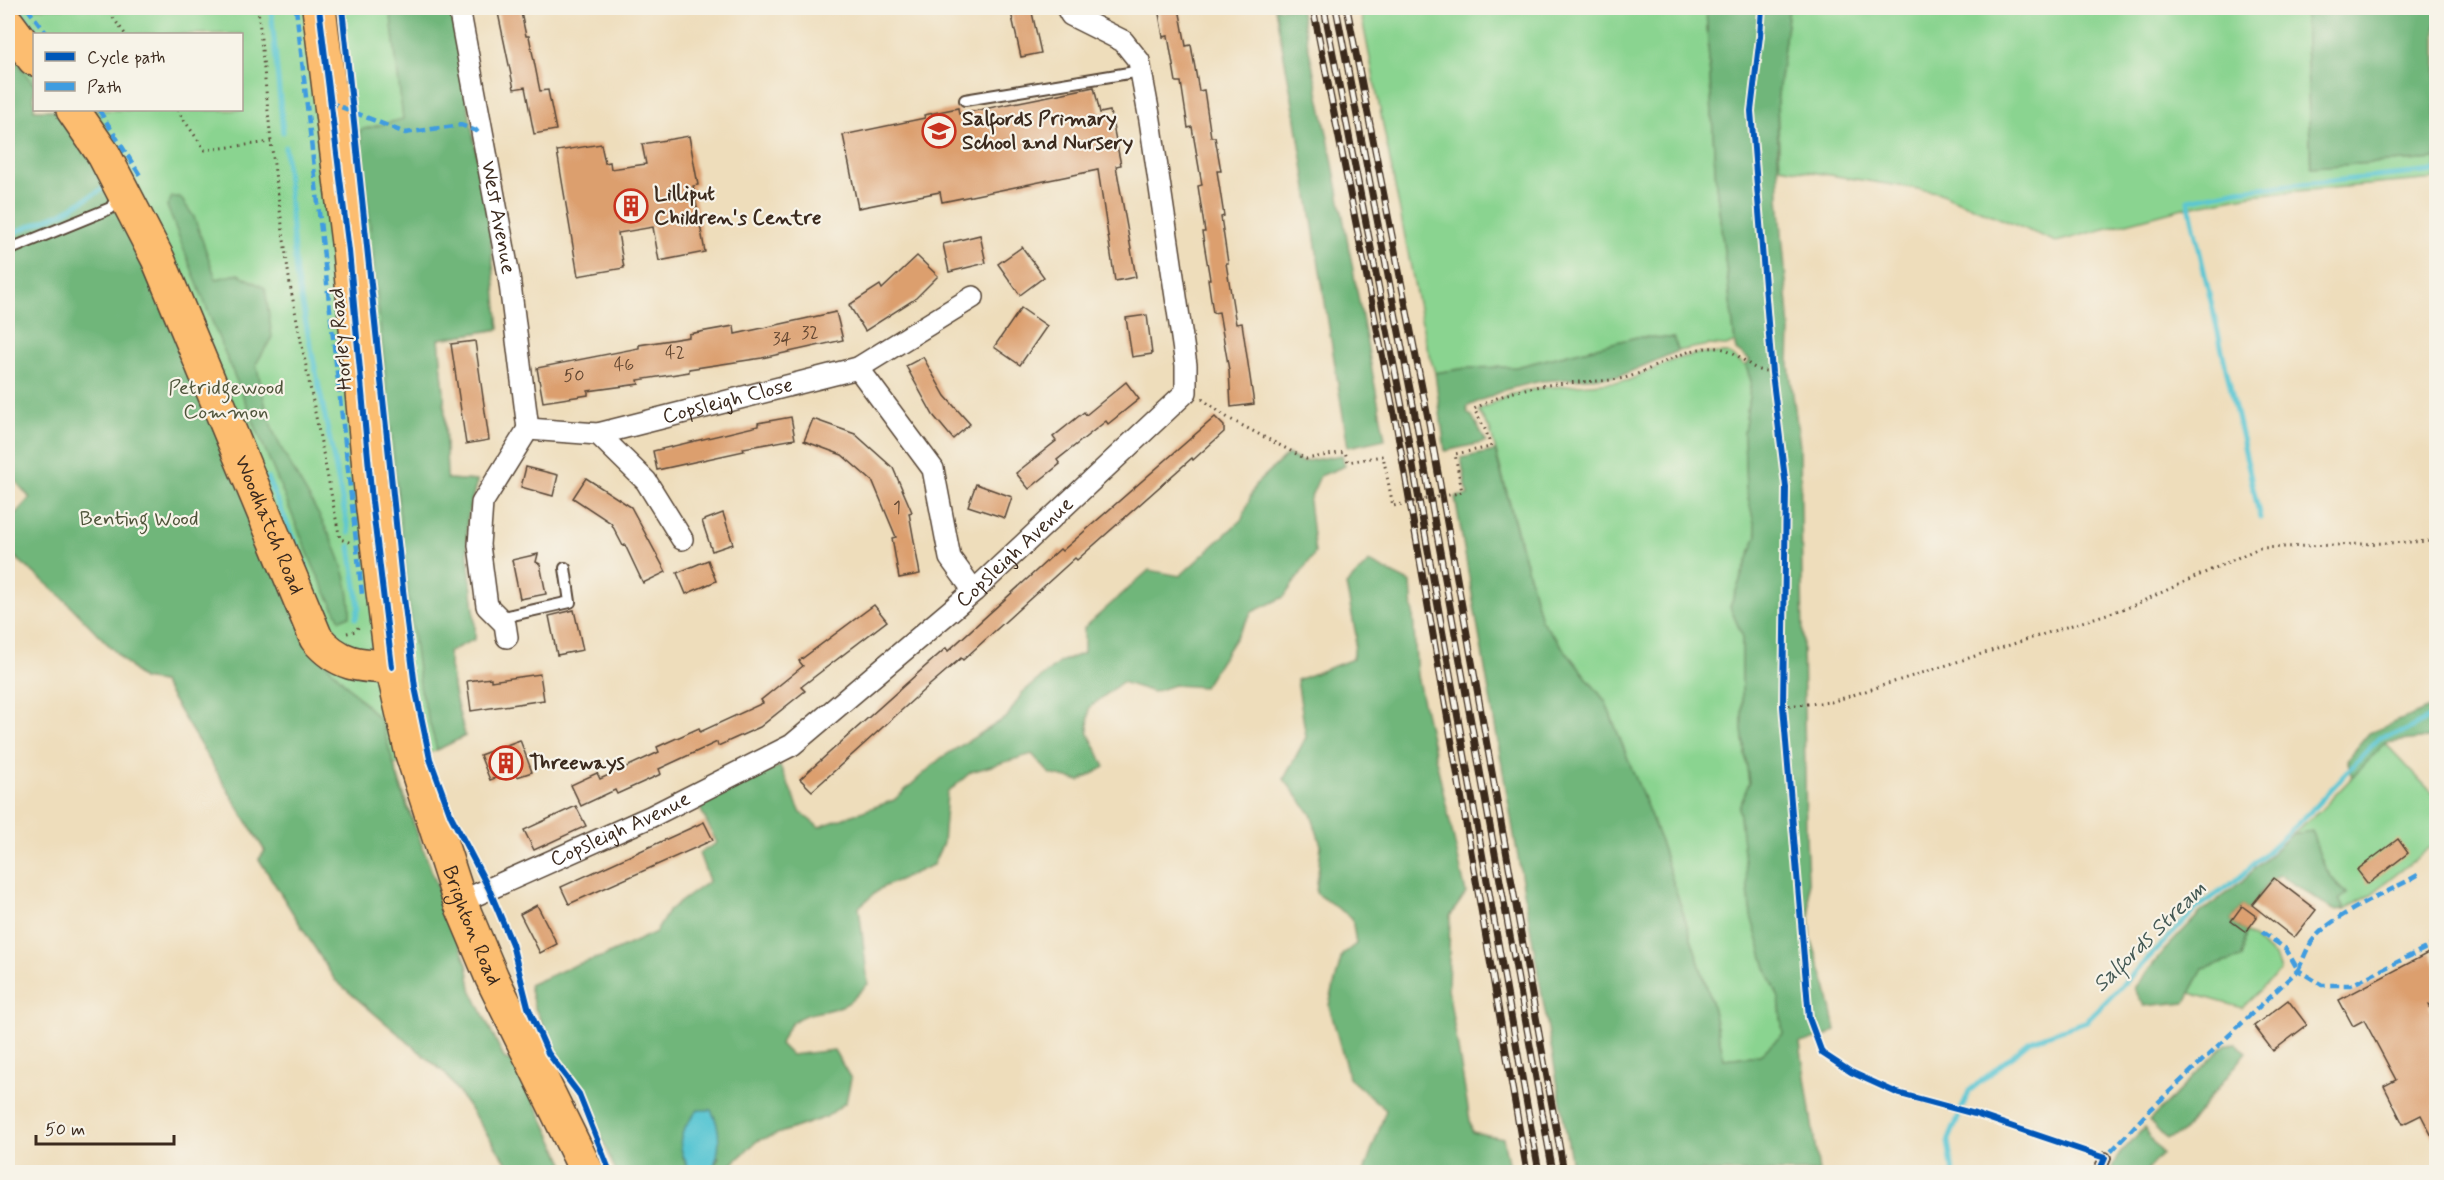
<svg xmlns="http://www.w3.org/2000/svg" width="2444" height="1180" font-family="Mynerve,sans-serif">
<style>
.green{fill:#8ad490;stroke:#627f57;stroke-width:1.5;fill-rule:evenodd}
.forest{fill:#6fb67a;stroke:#55704c;stroke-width:1.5}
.water{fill:#5ac6d3;stroke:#4a7878;stroke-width:1.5}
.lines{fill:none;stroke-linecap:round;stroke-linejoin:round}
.stream{stroke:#5ac6d3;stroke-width:5}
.building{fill:#dc9f6e}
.lane-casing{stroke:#564536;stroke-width:14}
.street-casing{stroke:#564536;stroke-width:24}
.primary-casing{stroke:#564536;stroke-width:36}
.path{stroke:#564536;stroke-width:3;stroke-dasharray:1.5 4.5;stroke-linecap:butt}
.lane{stroke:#fff;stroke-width:10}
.street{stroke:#fff;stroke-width:21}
.primary{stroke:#fcbd6f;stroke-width:33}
.rail-casing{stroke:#3b2a1e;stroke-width:7}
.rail{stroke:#f7f3e8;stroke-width:4.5;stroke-dasharray:14;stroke-linecap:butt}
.path-bridge{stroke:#564536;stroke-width:3;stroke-dasharray:1.5 4.5;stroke-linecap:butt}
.quiet{stroke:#3f9ce0;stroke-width:4.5;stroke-dasharray:9 4.5;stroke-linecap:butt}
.cycleway-casing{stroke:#f7f3e8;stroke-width:10}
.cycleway{stroke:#0057b8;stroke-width:6}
.labels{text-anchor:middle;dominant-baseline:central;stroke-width:4.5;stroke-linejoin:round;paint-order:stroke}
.number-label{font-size:18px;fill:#634732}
.poi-label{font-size:21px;font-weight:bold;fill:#3b2a1e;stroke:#f7f3e8;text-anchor:start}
.street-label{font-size:21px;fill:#3b2a1e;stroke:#f7f3e8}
.park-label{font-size:21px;fill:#4f543a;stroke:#f7f3e8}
.water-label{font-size:22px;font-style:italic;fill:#445954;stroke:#f7f3e8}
</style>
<rect width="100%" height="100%" fill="#f7f3e8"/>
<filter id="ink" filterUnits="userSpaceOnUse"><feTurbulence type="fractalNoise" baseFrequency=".0167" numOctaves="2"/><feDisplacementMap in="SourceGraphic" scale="12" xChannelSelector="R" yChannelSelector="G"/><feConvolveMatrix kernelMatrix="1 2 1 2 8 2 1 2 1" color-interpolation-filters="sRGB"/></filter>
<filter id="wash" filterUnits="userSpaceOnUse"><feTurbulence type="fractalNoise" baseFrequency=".008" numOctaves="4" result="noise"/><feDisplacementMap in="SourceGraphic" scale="24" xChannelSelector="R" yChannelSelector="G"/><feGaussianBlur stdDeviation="1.35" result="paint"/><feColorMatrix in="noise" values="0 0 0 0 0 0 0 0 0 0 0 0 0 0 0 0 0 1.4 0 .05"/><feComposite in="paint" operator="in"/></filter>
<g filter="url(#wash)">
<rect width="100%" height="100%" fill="#edb"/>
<g class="green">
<path d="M8,8H451L499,329L439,339L444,394L447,479L477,481C474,494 468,509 467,522C465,561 476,600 475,639L448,652L454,693L465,736L437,750L394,765L433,880L467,964L471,990L504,1058L517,1065L568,1172H513L446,1074L335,980L259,859L265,851L162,682L142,679L59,594L8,551V522L30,498L8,472ZM34,34H242V110H34Z"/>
<path d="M1360,8H1706L1716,185L1735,342L1726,346L1708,345L1678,351L1674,338L1637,337L1516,367L1467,368L1435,373L1426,344Z"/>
<path d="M1789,8H2307L2305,11L2311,167L2436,159V179L2251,195L2183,208L2056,242L1937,192L1780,167L1777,102Z"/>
<path d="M1727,353L1746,366L1751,381L1744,434L1746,489L1757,535L1730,607L1742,635V730L1749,783L1739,808L1766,968L1779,998L1783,1034L1760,1055L1724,1059L1710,997L1657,832L1605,701L1541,620L1490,429L1478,411L1509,395L1540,388L1627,381L1676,359L1696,354Z"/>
<path d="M2385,743L2436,797V843L2370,895L2345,909L2338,899L2347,893C2325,875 2320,859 2312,832L2292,834L2320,811Z"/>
<path d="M2246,932L2275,956L2280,971L2242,1008L2190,993L2203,969L2241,958Z"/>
</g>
<g class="forest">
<path d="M390,8H451L490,232L499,329L439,339L444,394L447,479L477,481C474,494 468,509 467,522C465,561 476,600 475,639L448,652L454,693L465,736L437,750L421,692L409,605L360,130L403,119Z"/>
<path d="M1275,8H1300L1329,143L1385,439L1348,447L1296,120Z"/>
<path d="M1706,8H1789L1777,102L1779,197L1790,330L1789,365L1800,446L1806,838L1811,938L1827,989L1836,1030L1826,1036L1800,1043L1819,1172H1573L1455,497L1468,495L1461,458L1495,451L1541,620L1605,701L1657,832L1710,997L1724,1059L1760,1055L1783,1034L1779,998L1766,968L1751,916L1739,808L1749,783L1742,730V635L1730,607L1757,535L1746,489L1744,434L1751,381L1746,366L1750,360L1736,350L1716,185Z"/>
<path d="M2307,8H2436V159L2311,167L2305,11Z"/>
<path d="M8,51L34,85V110H54L107,175L316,653L381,721L403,796L467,964L471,989L504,1058L517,1065L568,1172H513L446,1074L335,980L259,859L265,851L162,682L142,679L59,594L8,551V522L30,498L8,472Z"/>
<path d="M172,197H180L194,217L216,279L238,274L265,288L272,337L256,364C262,386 265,413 275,435C301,493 352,550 350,616L340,620L315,570L215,329L167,206Z"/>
<path d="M1637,337L1674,338L1678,351L1620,376L1541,381L1504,390L1466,407L1468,414L1472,416L1486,442L1445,451L1435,373L1467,368L1516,367Z"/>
<path d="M1288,454L1301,462L1342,455L1345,466L1320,476L1309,501L1315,553L1284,597L1252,612L1204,687L1174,685L1153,692L1122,682L1089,708L1088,732L1105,767L1080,781L1050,774L1032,754L971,772L947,793L943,843L933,865L881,888L859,907L868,984C861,990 854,1000 846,1004C818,1018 793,1005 780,1044L791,1055L834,1050L851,1079L846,1102L826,1117L757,1141L729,1167L728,1172H711L719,1157L683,1158L691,1172H616L582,1090L561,1063L534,1006L529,985L575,965L604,956L656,932L669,910L709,881L699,853L717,843L699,806L780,766L801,813L819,827L894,800L941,758L1007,717L1022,693L1060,662L1084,653V628L1149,570L1180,576L1242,519L1255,485Z"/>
<path d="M1369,562L1411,583L1417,676L1466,893L1450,916L1448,989L1472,1132L1503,1138L1510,1172H1364L1386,1110L1349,1078L1329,1005L1342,955L1356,944L1352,918L1316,893L1321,845L1311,814L1284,779L1306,737L1297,680L1353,659L1356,635L1346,585Z"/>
<path d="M2436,703V737L2385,743L2353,777L2347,760L2369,733L2432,707Z"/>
<path d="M2312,831C2320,859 2325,875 2347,894L2339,900L2345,909L2334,910L2281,876C2266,879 2258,899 2248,910L2242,906L2231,921L2246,932L2241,958L2203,969L2185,1002L2144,1006L2134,988L2163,952L2200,913L2241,882L2292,834Z"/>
<path d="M2226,1044H2236L2247,1052L2181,1134L2166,1139L2149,1121Z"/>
<path d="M2144,1128L2162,1154L2145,1172H2110L2117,1157Z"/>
</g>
<path class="water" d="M698,1110H711C722,1129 721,1153 711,1172H691C675,1144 677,1134 698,1110Z"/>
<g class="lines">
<g class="stream">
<path d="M18,8L38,34"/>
<path d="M271,8L283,132"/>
<path d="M285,147L296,275L349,533"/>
<path d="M8,235L62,213L106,187"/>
<path d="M267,478L306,567"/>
<path d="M2260,518L2188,200L2238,190L2436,171"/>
<path d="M350,546L359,606L356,618"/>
<path d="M1953,1172L1948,1142L1969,1091L2030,1041L2087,1021L2196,909L2239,878L2309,813L2379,738L2403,732L2436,714"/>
</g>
</g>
<g id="blocks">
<g class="building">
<path d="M497,8H520L526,36H529L540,91L548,90L556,130L534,134L525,87L514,89Z"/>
<path d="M1010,8H1031L1041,53L1021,57Z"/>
<path d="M1158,8H1179L1186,46L1191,45L1199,91L1204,90L1211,137H1215L1221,171H1217L1224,216L1221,217L1228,263H1226L1236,324L1242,323L1254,404L1231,407L1229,370L1219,312L1213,313L1208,279H1210L1202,232H1205L1198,186L1202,185L1192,127L1188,128L1181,82H1176L1168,36L1163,37Z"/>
<path d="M1094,87L1100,113L1110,111L1121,165L1116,166L1136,277L1115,281L1098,170L942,202L940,192L858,208L843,135L925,118L924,115L958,108L959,114Z"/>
<path d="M689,136L698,185L693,186L705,252L659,261L653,227L618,233L624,268L578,276L557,151L601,144L605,163L610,162L611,169L646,164L642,144Z"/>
<path d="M980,235L986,263L949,272L943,244Z"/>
<path d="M1022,247L1044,277L1020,295L998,264Z"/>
<path d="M917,256L938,276L915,299L865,331L849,305L880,285L882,289Z"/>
<path d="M1021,308L1047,326L1020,365L994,347Z"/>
<path d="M836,312L843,340L762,358L689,369V372L638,380L639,384L588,391V395L543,402L537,368L639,348V345L689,337V334L734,326L735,334Z"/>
<path d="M1147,315L1152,354L1132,357L1126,318Z"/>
<path d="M475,341L489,440L466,444L451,344Z"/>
<path d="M923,357L945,396L970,424L953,439L933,415L906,366Z"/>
<path d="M1126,382L1139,399L1108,424L1106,421L1057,460L1060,464L1029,489L1016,473L1056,441L1053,437L1084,412L1086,415Z"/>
<path d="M791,417L795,439L743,448L744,451L657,470L653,451L758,426V423Z"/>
<path d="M1215,417L1224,426V432L1193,460L1192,458L1077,560L1075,558L963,660L961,658L924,690L812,791L800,779L946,648L948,651L1060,549L1062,551Z"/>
<path d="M813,419L855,434L893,468L912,512L909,513L920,574L899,578L892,538L896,537L873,482L842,455L804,441Z"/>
<path d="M526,467L558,475L553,496L521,487Z"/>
<path d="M586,478L631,507L666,572L643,583L625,545L623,546L611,523L573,498Z"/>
<path d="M976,484L1012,497L1005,518L968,506Z"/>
<path d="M723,513L733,544L712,551L702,521Z"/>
<path d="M538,554L536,562L540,564L546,594L520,599L512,560Z"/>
<path d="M708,560L716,581L686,594L677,573Z"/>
<path d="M874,605L887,621L801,687L805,691L760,727L718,746L717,742L659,769L661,774L617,794L615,790L581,806L571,785L597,773L600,779L659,752L657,747L699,728L700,732L763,703L761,700L803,666L799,661Z"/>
<path d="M574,610L583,650L557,655L549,616Z"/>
<path d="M540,674L544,700L471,711L467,681L491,678V681Z"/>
<path d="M520,740L532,772L517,777L515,770L490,780L480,755Z"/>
<path d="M576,806L586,826L534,850L524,830Z"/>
<path d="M704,822L713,840L569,904L561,887Z"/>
<path d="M2398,839L2408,853L2368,884L2357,870Z"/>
<path d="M2274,878L2316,910L2294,938L2252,905Z"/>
<path d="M537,905L557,944L540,953L520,914Z"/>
<path d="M2242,906L2257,917L2246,932L2231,921Z"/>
<path d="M2430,952L2436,965V1002L2429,1005L2436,1020V1144L2421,1115L2403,1124L2384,1086L2396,1080L2364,1020L2353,1026L2339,1000Z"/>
<path d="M2288,1000L2307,1025L2273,1051L2254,1026Z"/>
</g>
</g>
</g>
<g filter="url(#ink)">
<use href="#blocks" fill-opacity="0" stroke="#564536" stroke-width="1.5"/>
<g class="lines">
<g class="lane-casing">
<g id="lane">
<path d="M965,100L1141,71"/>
<path d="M8,250L111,208L119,193"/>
<path d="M499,618L570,602L565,568"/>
<path d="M2099,1172L2105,1158"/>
</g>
</g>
<g class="street-casing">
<g id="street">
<path id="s1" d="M459,8L509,276L528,429"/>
<path d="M858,368L933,469L950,558L974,591"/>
<path id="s2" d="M528,429L598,434L858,368L973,297"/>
<path d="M598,434L646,481L682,539"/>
<path d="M507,637L505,624L487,606L479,545L482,503L528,429"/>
<path id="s3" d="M460,902L650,817L792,745L974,591L1186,392V365L1150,120L1139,61L1123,41L1071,15L1067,8"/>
</g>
</g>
<g class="primary-casing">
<g id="primary">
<path id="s4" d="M319,8L349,251L372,501L392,667L412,754L460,902L492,978L587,1172"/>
<path d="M8,24L34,59"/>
<path id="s5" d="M73,110L104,155L158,259L316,638C338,665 360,666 392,667"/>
</g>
</g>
<g class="path">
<path d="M106,8L125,34"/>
<path d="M258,8L271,142L290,285L340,539L352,543"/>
<path d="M177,110L205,150L271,142"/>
<path d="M1202,399L1228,418L1306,459L1345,452L1348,462L1383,456L1393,506L1407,503"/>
<path d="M1454,494L1462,492L1455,454L1491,447L1486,431L1474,409C1511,389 1537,385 1579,382C1594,381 1610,381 1624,378C1655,371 1690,341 1724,349C1737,352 1747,365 1759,370C1764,371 1768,371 1772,373"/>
<path d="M347,633L356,631L360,624"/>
<path d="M1783,706L1831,702L2132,606L2259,548L2436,541"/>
</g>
<use href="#lane" class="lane"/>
<use href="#street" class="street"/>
<use href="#primary" class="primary"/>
<g class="rail-casing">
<g id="rail">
<path d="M1313,8L1397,429L1527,1172"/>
<path d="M1324,8L1406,427L1539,1172"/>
<path d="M1336,8L1417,425L1553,1172"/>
<path d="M1347,8L1429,423L1564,1172"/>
</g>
</g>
<use href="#rail" class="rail"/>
<path class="path-bridge" d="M1407,503L1454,494"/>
<g class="quiet">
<path d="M27,8L47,34"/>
<path d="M296,8L362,594"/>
<path d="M329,102L405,133L461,125L476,131L481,127"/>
<path d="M99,110L141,177"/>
<path d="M2262,932L2286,949L2298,970"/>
<path d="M2298,970C2303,961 2306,949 2313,940C2332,914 2393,891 2421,873"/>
<path d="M2101,1156L2105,1158L2147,1113L2298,970L2322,985H2351L2430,946L2436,947"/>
</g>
<g class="cycleway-casing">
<g id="cycleway">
<path d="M319,8L349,251L372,501L392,667"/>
<path d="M342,8L403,590L415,687L430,759L451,816L489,889L512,944L528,1007L548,1053L579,1094L610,1172"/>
<path d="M1762,8L1760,36L1751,111L1772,373L1786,487L1783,706L1809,1018L1822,1053L1851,1072L1897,1093L1975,1114L2105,1158L2099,1172"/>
</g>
</g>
<use href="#cycleway" class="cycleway"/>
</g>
</g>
<defs>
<g id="school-ring" transform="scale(1.725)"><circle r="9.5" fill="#f7f3e8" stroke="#c8321e" stroke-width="1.5"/><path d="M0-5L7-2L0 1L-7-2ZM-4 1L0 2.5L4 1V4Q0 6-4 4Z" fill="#c8321e"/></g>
<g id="building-ring" transform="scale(1.725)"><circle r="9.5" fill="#f7f3e8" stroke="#c8321e" stroke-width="1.5"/><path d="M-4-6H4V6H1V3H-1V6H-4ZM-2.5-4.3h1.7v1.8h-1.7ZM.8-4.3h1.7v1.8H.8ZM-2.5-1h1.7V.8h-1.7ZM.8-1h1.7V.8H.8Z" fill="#c8321e"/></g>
</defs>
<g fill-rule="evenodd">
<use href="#school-ring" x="939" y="131"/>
<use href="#building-ring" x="631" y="206"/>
<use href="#building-ring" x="506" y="763"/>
</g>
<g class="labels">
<g class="number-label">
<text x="810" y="333">32</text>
<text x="782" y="339">34</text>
<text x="675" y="353">42</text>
<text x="624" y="365">46</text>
<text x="574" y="376">50</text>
<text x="897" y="508">1</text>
</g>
<g class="poi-label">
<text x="962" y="119">Salfords Primary<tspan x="962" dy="24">School and Nursery</tspan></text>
<text x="654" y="194">Lilliput<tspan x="654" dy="24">Children's Centre</tspan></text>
<text x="529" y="763">Threeways</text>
</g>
<g class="street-label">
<text stroke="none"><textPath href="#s1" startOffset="213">West Avenue</textPath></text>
<text transform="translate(341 339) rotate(-95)">Horley Road</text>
<text stroke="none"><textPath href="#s2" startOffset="204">Copsleigh Close</textPath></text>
<text stroke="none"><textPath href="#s5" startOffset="460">Woodhatch Road</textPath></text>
<text stroke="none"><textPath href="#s3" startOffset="662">Copsleigh Avenue</textPath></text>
<text stroke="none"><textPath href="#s3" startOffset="176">Copsleigh Avenue</textPath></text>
<text stroke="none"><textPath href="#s4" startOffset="934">Brighton Road</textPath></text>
</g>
<g class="park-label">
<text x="226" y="388">Petridgewood<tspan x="226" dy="24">Common</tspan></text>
<text x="139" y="519">Benting Wood</text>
</g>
<g class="water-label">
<text transform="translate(2150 937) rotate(-44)">Salfords Stream</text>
</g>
</g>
<rect width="2444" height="1180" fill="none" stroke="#f7f3e8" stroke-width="30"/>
<rect x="33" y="33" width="210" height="78" fill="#f7f3e8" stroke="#aca397" stroke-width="1.5"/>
<rect x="45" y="52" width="30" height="9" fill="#0057b8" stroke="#aca397" stroke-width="1.5"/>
<text x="87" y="63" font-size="18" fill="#3b2a1e">Cycle path</text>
<rect x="45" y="82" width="30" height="9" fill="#3f9ce0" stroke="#aca397" stroke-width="1.5"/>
<text x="87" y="93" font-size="18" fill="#3b2a1e">Path</text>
<path d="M36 1135v9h138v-9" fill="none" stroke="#3b2a1e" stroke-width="3"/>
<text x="45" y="1135" font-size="18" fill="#3b2a1e" stroke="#f7f3e8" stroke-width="4.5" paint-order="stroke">50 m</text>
</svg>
